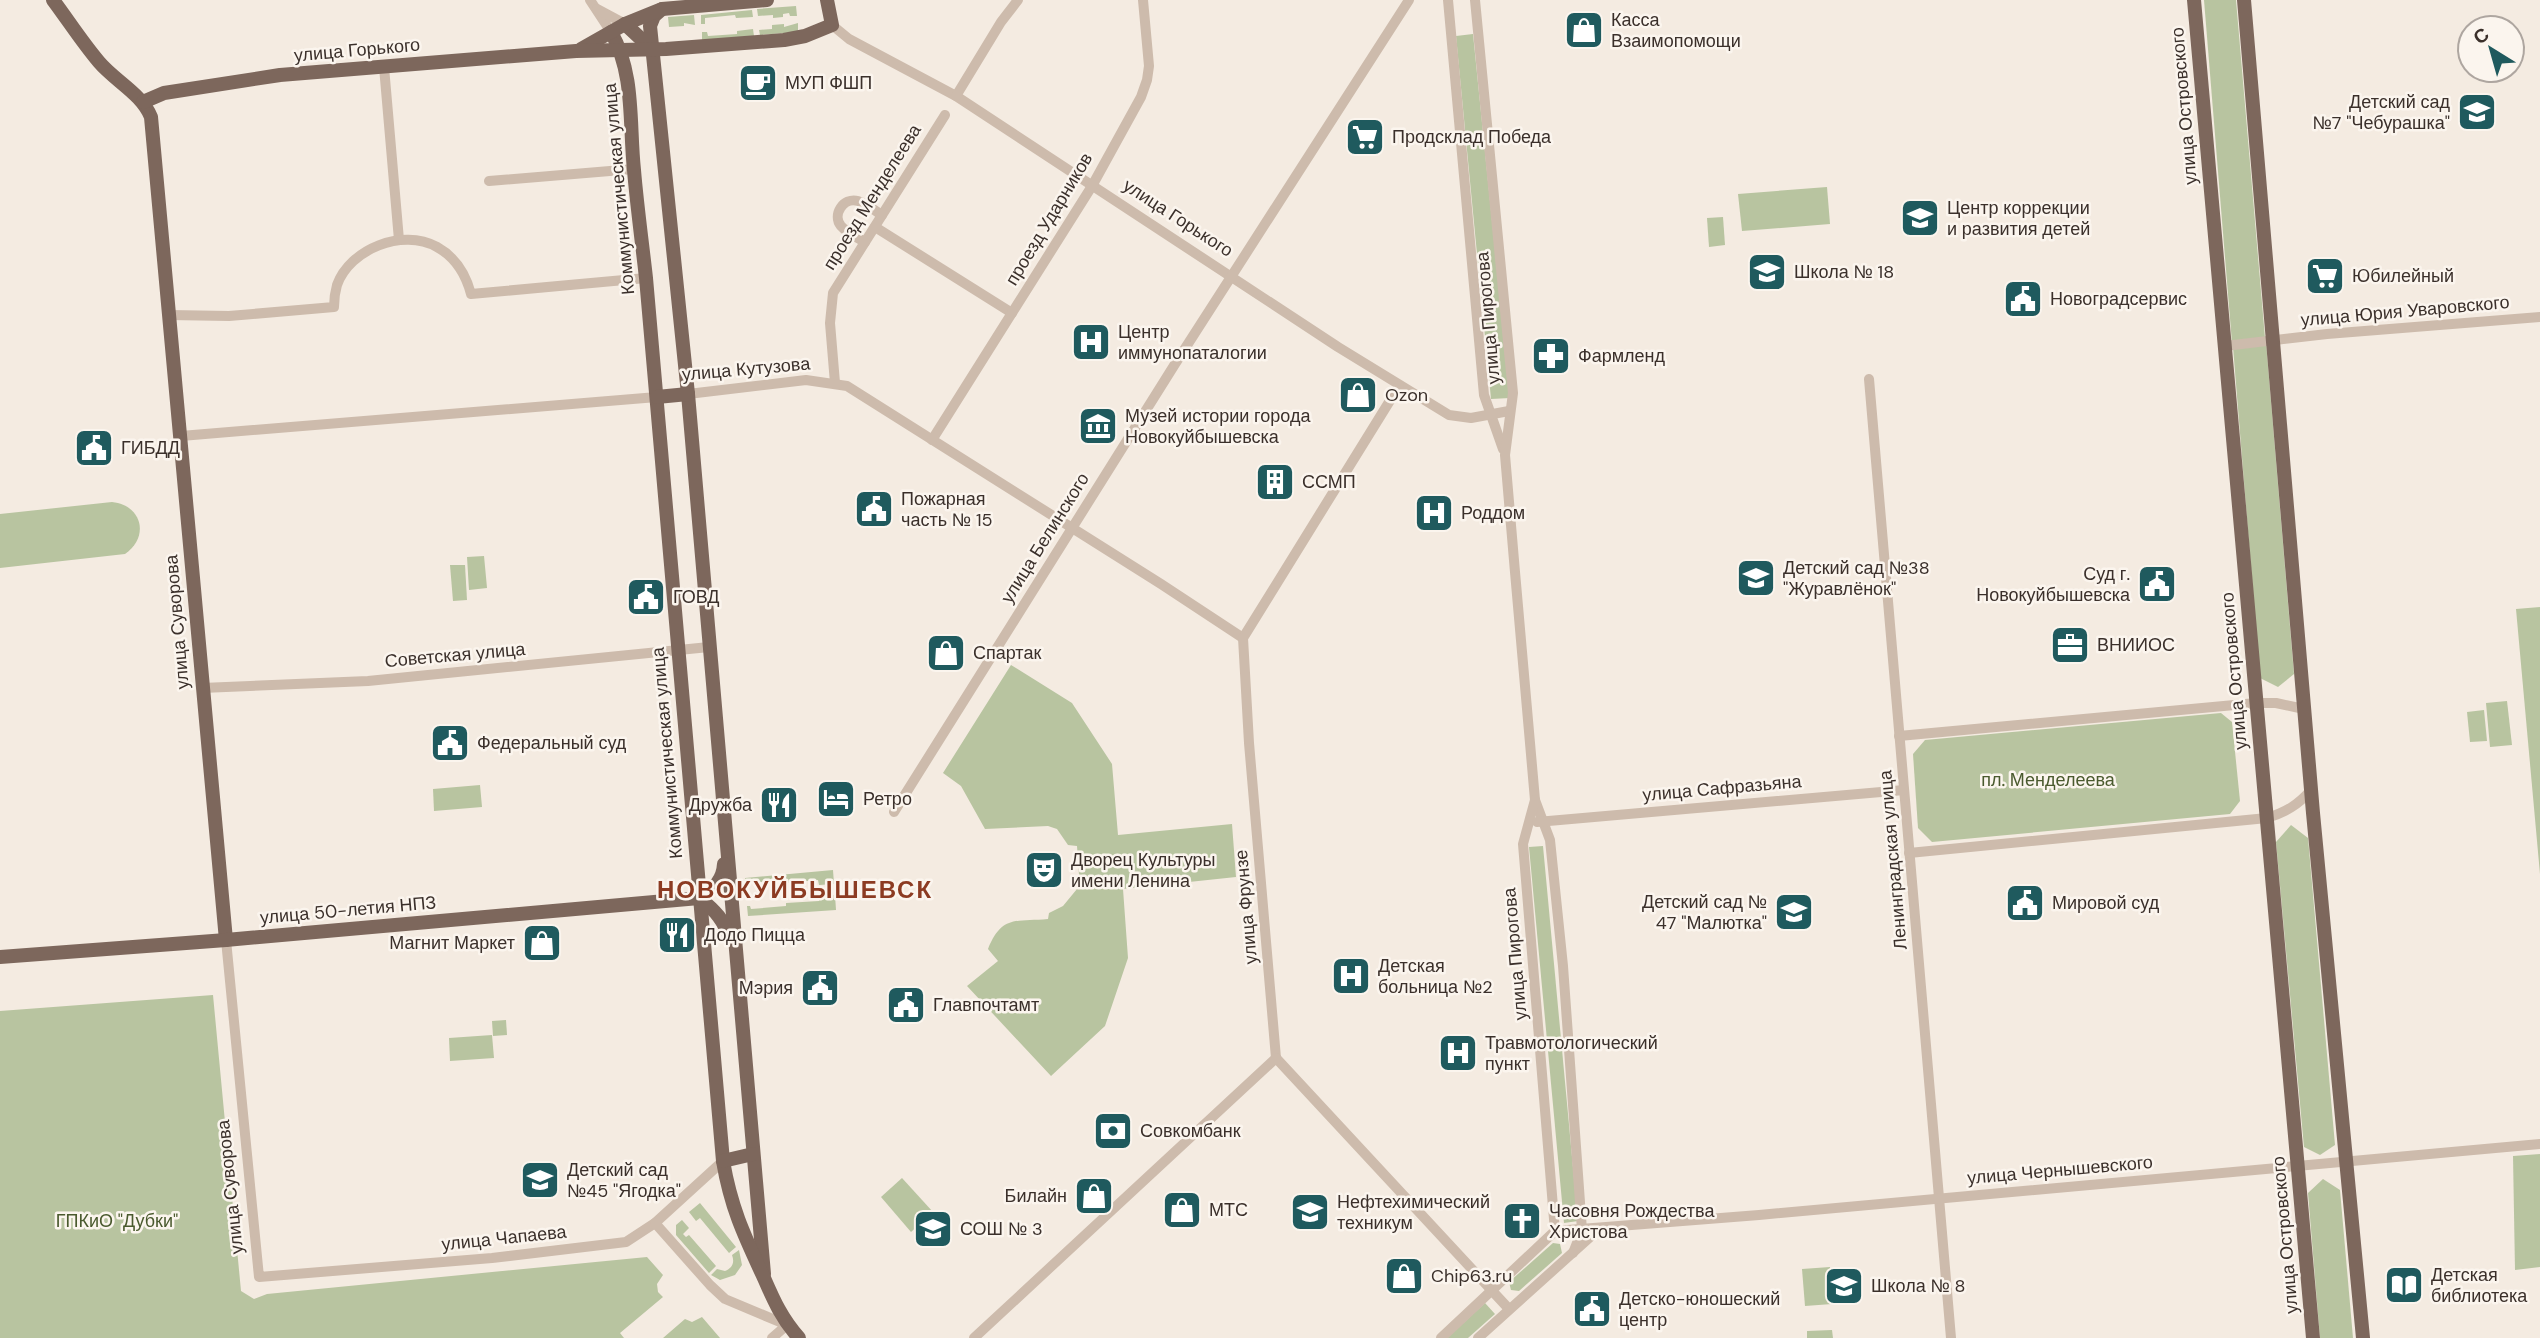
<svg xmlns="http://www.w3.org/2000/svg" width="2540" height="1338" font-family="'DM Sans',sans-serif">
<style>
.green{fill:#b8c4a0}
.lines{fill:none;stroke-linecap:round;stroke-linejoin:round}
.minor{stroke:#cdbbac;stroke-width:10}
.major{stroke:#7d675c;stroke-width:14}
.labels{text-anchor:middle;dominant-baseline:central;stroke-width:5;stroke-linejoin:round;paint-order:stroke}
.poi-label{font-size:18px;fill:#3b302b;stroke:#fbf5ee;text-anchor:start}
.street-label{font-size:18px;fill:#3b302b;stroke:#fbf5ee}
.park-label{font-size:18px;fill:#4a5a2e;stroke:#fbf5ee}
.district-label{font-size:24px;font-weight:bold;letter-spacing:2px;fill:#8c3b22;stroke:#fbf5ee}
</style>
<rect width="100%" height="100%" fill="#f4ebe1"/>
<g class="green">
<path d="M2204,0H2236L2265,338L2232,343Z"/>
<path d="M796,6L797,16H790L789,13L783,14V17L773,18V15L758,16L757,9Z"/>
<path d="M752,10L753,17L736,18L735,15L705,18V24H701V15Z"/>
<path d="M694,15L695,25L684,23V26L669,27L668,17Z"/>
<path d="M798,23V32L760,35L759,30L772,29V25L784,24V27Z"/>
<path d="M753,29L754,36L702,40V32H707L708,36L737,34V31Z"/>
<path d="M1473,34L1510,398L1491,399L1456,36Z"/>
<path d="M1827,187L1830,224L1742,231L1738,194Z"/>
<path d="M1723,217L1725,245L1709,247L1707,218Z"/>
<path d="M2266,342L2294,674L2278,687L2260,678L2233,347Z"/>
<path d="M112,502C142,505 150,537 125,554L0,568V514Z"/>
<path d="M484,556L487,588L469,590L467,557Z"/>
<path d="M450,565H465L467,600L453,601Z"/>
<path d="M2540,607V874L2516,609Z"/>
<path d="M1011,665L1072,703L1112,764L1118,835L1232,824L1236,877L1123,889L1128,958L1105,1026L1051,1076L967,986L998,961L988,949C1002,915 1015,922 1048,919L1049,913L1063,906L1077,889H1080L1077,846L1068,845L1057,829L1048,826L985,829L961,786L943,773Z"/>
<path d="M2507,701L2512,745L2490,747L2486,703Z"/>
<path d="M2484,710L2487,741L2470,742L2467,712Z"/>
<path d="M2221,713L2232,722L2240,801L2230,814L1932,842L1918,828L1913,754L1925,740Z"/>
<path d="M480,785L482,807L434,811L433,789Z"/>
<path d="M2291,825L2308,838L2335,1145L2320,1155L2304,1147L2276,842Z"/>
<path d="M1543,846L1578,1221L1564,1223L1529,847Z"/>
<path d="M833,870L834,884L819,885L818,880L785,883L784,880L748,883V886L745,887V878Z"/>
<path d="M835,895L836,910L748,916L747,906H750L751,909L786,906V903L819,901V896Z"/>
<path d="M213,995L241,1291L254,1299L267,1294L647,1257L663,1275L657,1284L658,1292L663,1297L620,1333L624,1338H0V1011Z"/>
<path d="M506,1020L507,1035L493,1036L492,1021Z"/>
<path d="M492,1035L494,1058L450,1061L449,1038Z"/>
<path d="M2540,1154V1267L2515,1270L2513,1156Z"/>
<path d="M902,1178L933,1212L911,1232L881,1197Z"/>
<path d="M2323,1179L2340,1190L2353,1338H2320L2308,1193Z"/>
<path d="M700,1203L736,1247L729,1253L700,1218L696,1221L689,1212Z"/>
<path d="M682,1220L689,1228L683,1234L686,1237L689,1235L716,1266L709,1273L676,1235V1225Z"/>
<path d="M1553,1243L1560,1244L1562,1253L1519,1291L1511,1290L1509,1282Z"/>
<path d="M739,1250L742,1265L735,1275L720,1280L711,1275L717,1269L725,1271C732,1268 735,1263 732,1255Z"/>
<path d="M1830,1267L1832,1304L1805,1306L1802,1269Z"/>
<path d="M1485,1303L1495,1314L1468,1338H1447Z"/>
<path d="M702,1317L720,1338H663L685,1319L692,1322Z"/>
<path d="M1832,1330L1833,1338H1807V1331Z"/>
</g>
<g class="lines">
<g class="minor">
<path d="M590,0L611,32"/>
<path d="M1448,0L1484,395L1503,449"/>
<path d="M1475,0L1513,393L1505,455L1515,572L1535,800L1550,840L1563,966L1582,1230L1573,1253"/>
<path d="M597,9L625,24"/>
<path d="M832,25L849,39L956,96L1338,347L1449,415L1471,418L1509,411"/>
<path d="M384,67L399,240"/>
<path d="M956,96L1001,22L1018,0"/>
<path d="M489,181L634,169"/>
<path d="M875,227L1012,313"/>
<path d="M865,242C858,238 847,233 841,226C832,215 843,197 858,201C866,203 875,211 882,215"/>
<path d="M169,315L229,316L334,307C334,300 335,292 337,285C350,249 402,228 437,247C455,257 466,275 471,294L646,278"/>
<path d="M2225,346L2327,334L2540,317"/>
<path d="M1869,379L1951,1338"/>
<path d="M835,383L830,323L833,293L945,115"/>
<path d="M688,394L806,380L847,386L1161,584L1243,638"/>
<path d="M181,436L657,397"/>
<path d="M932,440L1092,186L1141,97L1147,80L1149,66L1143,0"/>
<path d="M202,688L368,681L709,647"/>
<path d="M1899,736L2256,703H2276L2304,709"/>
<path d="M1535,800L1523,844L1555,1231"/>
<path d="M894,812L1175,364L1409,0"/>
<path d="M1537,822L1904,790"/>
<path d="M1909,853L2267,818C2286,812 2298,805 2311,790"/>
<path d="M226,940L259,1277L492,1258L626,1242L655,1223L723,1161"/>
<path d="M1276,1058L1249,743L1243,638L1399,386"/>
<path d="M1276,1058L1509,1309"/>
<path d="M655,1223L710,1285L725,1299L787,1325L772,1338"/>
<path d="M974,1338L1276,1058"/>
<path d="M1441,1338L1555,1231L1759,1215L2540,1144"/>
<path d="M1478,1338L1599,1229"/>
</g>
<g class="major">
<path d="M53,0C68,20 82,42 99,62C115,81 142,94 151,117L226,940"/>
<path d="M2194,0L2313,1338"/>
<path d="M2244,0L2313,813L2363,1338"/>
<path d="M662,9L654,16L650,26L688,394L764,1274"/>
<path d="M625,24L653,50"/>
<path d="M611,32C635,74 629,123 634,170C637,206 642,242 646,278L723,1161C731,1208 744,1235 764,1278C774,1301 782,1319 799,1338"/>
<path d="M581,49L625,24L662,9L767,0"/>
<path d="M143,102L164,93L280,75L576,51L666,49L784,40L805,36L832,25L827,0"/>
<path d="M657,397L688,394"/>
<path d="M699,898C715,910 725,921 730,940"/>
<path d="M0,957L226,940L699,898C713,888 723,882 724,864"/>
<path d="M723,1161L753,1154"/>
</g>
</g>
<defs>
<g id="shop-square" transform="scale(2.0125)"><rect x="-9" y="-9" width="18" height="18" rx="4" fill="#1f5a5e" stroke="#fbf5ee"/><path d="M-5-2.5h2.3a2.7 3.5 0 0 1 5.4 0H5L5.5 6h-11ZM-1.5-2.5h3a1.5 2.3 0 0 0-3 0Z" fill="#fff"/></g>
<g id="cafe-square" transform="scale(2.0125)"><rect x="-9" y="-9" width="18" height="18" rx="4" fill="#1f5a5e" stroke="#fbf5ee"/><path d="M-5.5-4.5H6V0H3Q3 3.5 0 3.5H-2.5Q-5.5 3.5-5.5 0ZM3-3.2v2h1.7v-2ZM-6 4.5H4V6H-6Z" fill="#fff"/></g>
<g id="school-square" transform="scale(2.0125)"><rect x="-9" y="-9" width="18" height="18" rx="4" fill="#1f5a5e" stroke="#fbf5ee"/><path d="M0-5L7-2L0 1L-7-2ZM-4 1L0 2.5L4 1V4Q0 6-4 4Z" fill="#fff"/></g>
<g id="supermarket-square" transform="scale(2.0125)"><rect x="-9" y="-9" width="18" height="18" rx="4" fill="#1f5a5e" stroke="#fbf5ee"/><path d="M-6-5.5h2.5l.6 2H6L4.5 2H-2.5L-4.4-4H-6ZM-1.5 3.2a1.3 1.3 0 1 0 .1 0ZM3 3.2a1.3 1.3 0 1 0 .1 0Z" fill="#fff"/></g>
<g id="civic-square" transform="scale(2.0125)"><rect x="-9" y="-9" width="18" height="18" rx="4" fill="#1f5a5e" stroke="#fbf5ee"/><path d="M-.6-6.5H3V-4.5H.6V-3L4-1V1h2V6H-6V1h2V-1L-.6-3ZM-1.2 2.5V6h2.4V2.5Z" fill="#fff"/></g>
<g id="hospital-square" transform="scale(2.0125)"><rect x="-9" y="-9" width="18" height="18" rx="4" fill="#1f5a5e" stroke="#fbf5ee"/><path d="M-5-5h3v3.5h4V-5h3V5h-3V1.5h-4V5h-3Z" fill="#fff"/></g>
<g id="pharmacy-square" transform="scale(2.0125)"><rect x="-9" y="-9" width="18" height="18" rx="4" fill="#1f5a5e" stroke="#fbf5ee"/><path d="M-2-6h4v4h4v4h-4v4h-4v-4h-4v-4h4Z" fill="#fff"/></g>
<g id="museum-square" transform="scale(2.0125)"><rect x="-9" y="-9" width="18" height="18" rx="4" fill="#1f5a5e" stroke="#fbf5ee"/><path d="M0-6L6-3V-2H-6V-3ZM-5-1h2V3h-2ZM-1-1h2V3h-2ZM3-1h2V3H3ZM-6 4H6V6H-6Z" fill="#fff"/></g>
<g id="building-square" transform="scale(2.0125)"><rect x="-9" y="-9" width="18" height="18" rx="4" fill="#1f5a5e" stroke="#fbf5ee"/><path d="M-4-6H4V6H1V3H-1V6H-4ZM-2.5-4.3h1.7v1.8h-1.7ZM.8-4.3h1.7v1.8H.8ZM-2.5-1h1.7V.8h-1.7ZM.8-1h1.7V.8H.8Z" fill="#fff"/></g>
<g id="office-square" transform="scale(2.0125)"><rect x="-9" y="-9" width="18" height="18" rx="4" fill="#1f5a5e" stroke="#fbf5ee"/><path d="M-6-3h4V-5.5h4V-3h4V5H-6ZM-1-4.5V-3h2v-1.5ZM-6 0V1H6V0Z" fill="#fff"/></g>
<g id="hotel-square" transform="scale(2.0125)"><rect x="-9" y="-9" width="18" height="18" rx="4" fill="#1f5a5e" stroke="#fbf5ee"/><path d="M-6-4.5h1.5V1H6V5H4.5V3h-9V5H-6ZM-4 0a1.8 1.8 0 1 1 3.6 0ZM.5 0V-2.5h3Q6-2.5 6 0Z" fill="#fff"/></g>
<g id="restaurant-square" transform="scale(2.0125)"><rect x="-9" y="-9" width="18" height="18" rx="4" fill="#1f5a5e" stroke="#fbf5ee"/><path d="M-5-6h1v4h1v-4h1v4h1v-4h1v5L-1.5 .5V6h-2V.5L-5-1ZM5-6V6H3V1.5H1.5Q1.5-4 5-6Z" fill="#fff"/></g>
<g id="theatre-square" transform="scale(2.0125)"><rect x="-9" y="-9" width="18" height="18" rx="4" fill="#1f5a5e" stroke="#fbf5ee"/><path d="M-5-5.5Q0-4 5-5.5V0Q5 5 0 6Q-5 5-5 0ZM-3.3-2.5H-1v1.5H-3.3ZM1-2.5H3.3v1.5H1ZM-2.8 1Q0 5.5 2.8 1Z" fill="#fff"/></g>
<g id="bank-square" transform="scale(2.0125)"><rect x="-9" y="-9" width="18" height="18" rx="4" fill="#1f5a5e" stroke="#fbf5ee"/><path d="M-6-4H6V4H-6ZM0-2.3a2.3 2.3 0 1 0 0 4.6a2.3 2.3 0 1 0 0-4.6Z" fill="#fff"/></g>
<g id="university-square" transform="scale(2.0125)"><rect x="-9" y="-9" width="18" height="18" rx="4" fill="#1f5a5e" stroke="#fbf5ee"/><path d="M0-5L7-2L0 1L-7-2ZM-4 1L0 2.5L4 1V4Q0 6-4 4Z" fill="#fff"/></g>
<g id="church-square" transform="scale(2.0125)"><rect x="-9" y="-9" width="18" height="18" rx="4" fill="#1f5a5e" stroke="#fbf5ee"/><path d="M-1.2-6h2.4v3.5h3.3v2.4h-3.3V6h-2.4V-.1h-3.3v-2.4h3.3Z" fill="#fff"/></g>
<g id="library-square" transform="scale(2.0125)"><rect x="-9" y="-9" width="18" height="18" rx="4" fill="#1f5a5e" stroke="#fbf5ee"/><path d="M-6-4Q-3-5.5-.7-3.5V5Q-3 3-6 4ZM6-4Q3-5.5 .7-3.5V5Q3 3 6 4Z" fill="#fff"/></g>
</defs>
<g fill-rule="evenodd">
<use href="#shop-square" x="1584" y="30"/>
<use href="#cafe-square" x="758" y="83"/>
<use href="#school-square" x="2477" y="112"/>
<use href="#supermarket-square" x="1365" y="137"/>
<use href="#school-square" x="1920" y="218"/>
<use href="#school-square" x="1767" y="272"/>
<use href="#supermarket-square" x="2325" y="276"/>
<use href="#civic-square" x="2023" y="299"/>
<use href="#hospital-square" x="1091" y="342"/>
<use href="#pharmacy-square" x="1551" y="356"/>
<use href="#shop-square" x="1358" y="395"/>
<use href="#museum-square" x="1098" y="426"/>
<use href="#civic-square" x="94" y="448"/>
<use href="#building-square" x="1275" y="482"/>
<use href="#civic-square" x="874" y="509"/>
<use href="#hospital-square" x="1434" y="513"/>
<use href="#school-square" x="1756" y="578"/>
<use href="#civic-square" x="2157" y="584"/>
<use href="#civic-square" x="646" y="597"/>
<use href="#office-square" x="2070" y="645"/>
<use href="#shop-square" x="946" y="653"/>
<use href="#civic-square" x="450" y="743"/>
<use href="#hotel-square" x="836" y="799"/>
<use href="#restaurant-square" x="779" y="805"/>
<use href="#theatre-square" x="1044" y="870"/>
<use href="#civic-square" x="2025" y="903"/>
<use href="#school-square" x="1794" y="912"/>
<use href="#restaurant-square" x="677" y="935"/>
<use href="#shop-square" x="542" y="943"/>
<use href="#hospital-square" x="1351" y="976"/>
<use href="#civic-square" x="820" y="988"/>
<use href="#civic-square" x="906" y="1005"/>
<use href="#hospital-square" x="1458" y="1053"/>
<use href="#bank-square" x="1113" y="1131"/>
<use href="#school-square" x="540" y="1180"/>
<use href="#shop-square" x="1094" y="1196"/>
<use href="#shop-square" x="1182" y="1210"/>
<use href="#university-square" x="1310" y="1212"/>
<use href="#church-square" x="1522" y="1221"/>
<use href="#school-square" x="933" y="1229"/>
<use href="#shop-square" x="1404" y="1276"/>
<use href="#library-square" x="2404" y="1285"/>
<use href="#school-square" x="1844" y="1286"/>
<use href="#civic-square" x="1592" y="1309"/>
</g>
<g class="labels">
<g class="poi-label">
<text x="1611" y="20">Касса<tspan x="1611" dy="21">Взаимопомощи</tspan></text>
<text x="785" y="83">МУП ФШП</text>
<text x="2450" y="102" text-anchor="end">Детский сад<tspan x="2450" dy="21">№7 "Чебурашка"</tspan></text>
<text x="1392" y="137">Продсклад Победа</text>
<text x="1947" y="208">Центр коррекции<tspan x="1947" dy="21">и развития детей</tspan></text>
<text x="1794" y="272">Школа № 18</text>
<text x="2352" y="276">Юбилейный</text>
<text x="2050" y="299">Новоградсервис</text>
<text x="1118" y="332">Центр<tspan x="1118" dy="21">иммунопаталогии</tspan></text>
<text x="1578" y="356">Фармленд</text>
<text x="1385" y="395">Ozon</text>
<text x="1125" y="416">Музей истории города<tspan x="1125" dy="21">Новокуйбышевска</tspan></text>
<text x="121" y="448">ГИБДД</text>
<text x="1302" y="482">ССМП</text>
<text x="901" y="499">Пожарная<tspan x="901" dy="21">часть № 15</tspan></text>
<text x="1461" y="513">Роддом</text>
<text x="1783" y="568">Детский сад №38<tspan x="1783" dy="21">"Журавлёнок"</tspan></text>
<text x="2130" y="574" text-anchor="end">Суд г.<tspan x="2130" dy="21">Новокуйбышевска</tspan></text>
<text x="673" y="597">ГОВД</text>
<text x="2097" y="645">ВНИИОС</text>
<text x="973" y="653">Спартак</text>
<text x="477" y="743">Федеральный суд</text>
<text x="863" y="799">Ретро</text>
<text x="752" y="805" text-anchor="end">Дружба</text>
<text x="1071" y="860">Дворец Культуры<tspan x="1071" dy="21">имени Ленина</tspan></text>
<text x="1767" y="902" text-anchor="end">Детский сад №<tspan x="1767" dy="21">47 "Малютка"</tspan></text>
<text x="2052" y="903">Мировой суд</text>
<text x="704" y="935">Додо Пицца</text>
<text x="515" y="943" text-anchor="end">Магнит Маркет</text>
<text x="1378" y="966">Детская<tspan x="1378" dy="21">больница №2</tspan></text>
<text x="793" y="988" text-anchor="end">Мэрия</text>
<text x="933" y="1005">Главпочтамт</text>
<text x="1485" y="1043">Травмотологический<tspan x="1485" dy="21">пункт</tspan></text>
<text x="1140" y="1131">Совкомбанк</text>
<text x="567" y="1170">Детский сад<tspan x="567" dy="21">№45 "Ягодка"</tspan></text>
<text x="1067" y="1196" text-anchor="end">Билайн</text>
<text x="1337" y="1202">Нефтехимический<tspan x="1337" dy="21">техникум</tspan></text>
<text x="1209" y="1210">МТС</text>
<text x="1549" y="1211">Часовня Рождества<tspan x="1549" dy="21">Христова</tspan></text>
<text x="960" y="1229">СОШ № 3</text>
<text x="2431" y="1275">Детская<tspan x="2431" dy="21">библиотека</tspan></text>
<text x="1431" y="1276">Chip63.ru</text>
<text x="1871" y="1286">Школа № 8</text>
<text x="1619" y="1299">Детско-юношеский<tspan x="1619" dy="21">центр</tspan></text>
</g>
<g class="street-label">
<text transform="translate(357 50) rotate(-5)">улица Горького</text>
<text transform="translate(2184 106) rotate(-95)">улица Островского</text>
<text transform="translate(619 189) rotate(-95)">Коммунистическая улица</text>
<text transform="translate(872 197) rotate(-58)">проезд Менделеева</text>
<text transform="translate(1178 218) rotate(33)">улица Горького</text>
<text transform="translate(1049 219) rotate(-59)">проезд Ударников</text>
<text transform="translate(2405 311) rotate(-5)">улица Юрия Уваровского</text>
<text transform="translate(1488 318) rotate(-95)">улица Пирогова</text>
<text transform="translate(746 369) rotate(-5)">улица Кутузова</text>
<text transform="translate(1045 538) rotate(-58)">улица Белинского</text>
<text transform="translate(177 622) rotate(-95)">улица Суворова</text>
<text transform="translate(455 655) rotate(-5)">Советская улица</text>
<text transform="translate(2234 671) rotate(-95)">улица Островского</text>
<text transform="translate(667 753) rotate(-95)">Коммунистическая улица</text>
<text transform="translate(1722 788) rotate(-5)">улица Сафразьяна</text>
<text transform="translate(1893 860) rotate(-95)">Ленинградская улица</text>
<text transform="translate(1246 907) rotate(-95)">улица Фрунзе</text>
<text transform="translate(348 910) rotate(-5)">улица 50-летия НПЗ</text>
<text transform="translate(1515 954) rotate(-95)">улица Пирогова</text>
<text transform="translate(2060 1170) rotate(-5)">улица Чернышевского</text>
<text transform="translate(230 1187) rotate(-96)">улица Суворова</text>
<text transform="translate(2285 1235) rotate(-95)">улица Островского</text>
<text transform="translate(504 1238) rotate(-6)">улица Чапаева</text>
</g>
<g class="park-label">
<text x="2048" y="780">пл. Менделеева</text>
<text x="117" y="1221">ГПКиО "Дубки"</text>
</g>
<g class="district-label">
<text x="795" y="889">НОВОКУЙБЫШЕВСК</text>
</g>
</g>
<g transform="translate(2491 49) rotate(323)"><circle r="33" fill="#fbf5ee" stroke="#aea6a0" stroke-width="2"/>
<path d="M0-5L12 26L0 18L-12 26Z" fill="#1f5a5e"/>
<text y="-10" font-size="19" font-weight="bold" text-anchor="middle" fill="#3b302b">С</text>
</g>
</svg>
